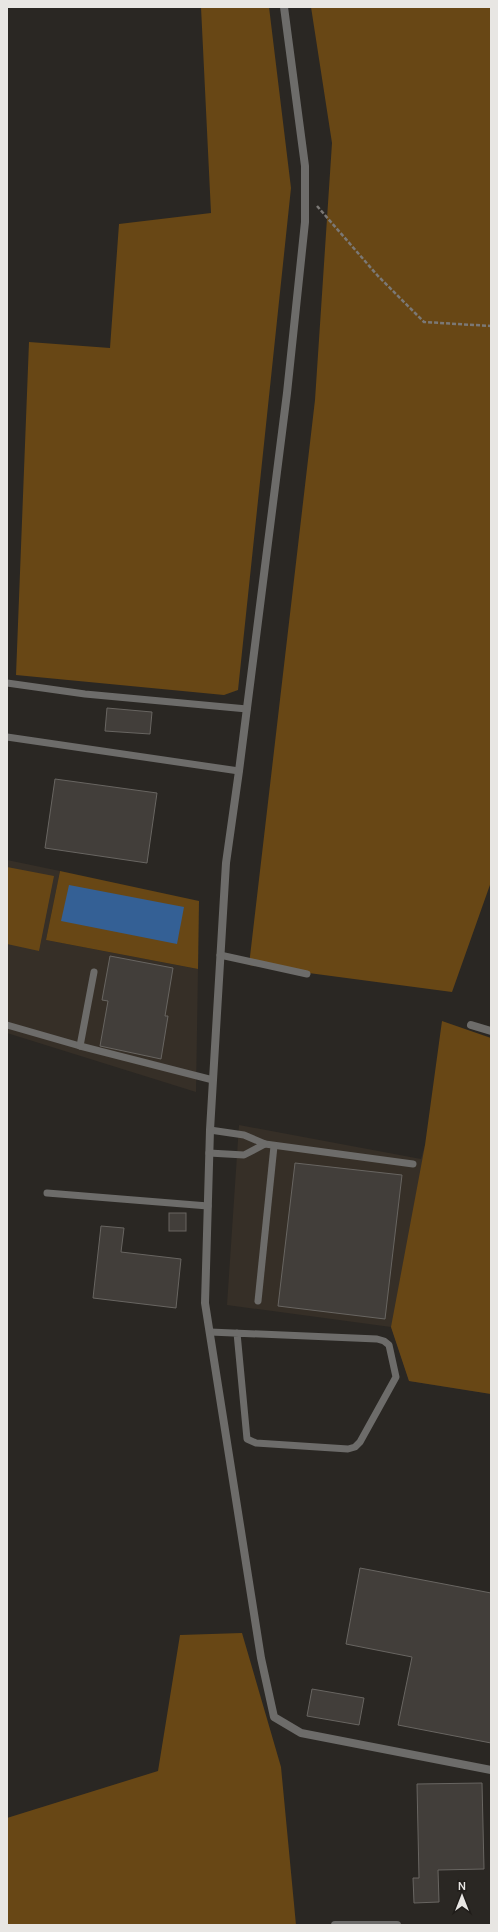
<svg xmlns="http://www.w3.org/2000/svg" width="498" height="1932" font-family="Manrope,sans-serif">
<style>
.built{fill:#362f27}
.green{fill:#684715}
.water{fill:#346095}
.building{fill:#423e3a;stroke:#686561}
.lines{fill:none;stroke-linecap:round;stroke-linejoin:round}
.path{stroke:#7b7875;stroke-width:2.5;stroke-dasharray:4 2;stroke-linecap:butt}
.lane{stroke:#6d6c6a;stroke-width:7}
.street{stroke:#6d6c6a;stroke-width:8}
</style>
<rect width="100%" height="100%" fill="#2a2723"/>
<g class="built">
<path d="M7,860L60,871L46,940L198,969L196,1092L7,1033Z"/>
<path d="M239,1125L421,1159L425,1145L491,1394L409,1381L391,1327L227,1305Z"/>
</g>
<g class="green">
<path d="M201,7H269L291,188L238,690L224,695L16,675L29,342L110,348L119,224L211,213Z"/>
<path d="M311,7H491V882L452,992L249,965L315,400L332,143Z"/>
<path d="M7,867L54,876L39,951L7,944Z"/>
<path d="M60,871L199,901L198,969L46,940Z"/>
<path d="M442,1021L491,1038V1394L409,1381L391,1327L425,1145Z"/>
<path d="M242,1633L281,1767L296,1925H7V1818L158,1771L180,1635Z"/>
</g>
<path class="water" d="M69,885L184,907L177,944L61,921Z"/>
<g class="building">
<path d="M107,708L152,712L150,734L105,731Z"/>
<path d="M55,779L157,793L147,863L45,848Z"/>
<path d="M110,956L173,968L165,1016H168L161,1059L100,1046L108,1001L102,1000Z"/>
<path d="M295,1163L402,1175L385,1319L278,1306Z"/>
<rect x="169" y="1213" width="17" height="18"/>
<path d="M101,1226L124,1228L121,1252L181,1259L176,1308L93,1298Z"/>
<path d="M360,1568L491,1593V1743L398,1725L412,1657L346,1644Z"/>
<path d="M312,1689L364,1698L359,1725L307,1716Z"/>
<path d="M482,1783L484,1869L438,1870L439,1902L414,1903L413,1878H419L417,1784Z"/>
</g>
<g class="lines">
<path class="path" d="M317,206L378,276L424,322L491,326"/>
<g class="lane">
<path d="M7,683L85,694L247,709"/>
<path d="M7,737L239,771"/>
<path d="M220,955L307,974"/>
<path d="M7,1025L80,1046L213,1080"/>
<path d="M80,1046L94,972"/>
<path d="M265,1144L413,1164"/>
<path d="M209,1153L244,1155L265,1144L244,1135L210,1130"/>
<path d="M47,1193L208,1206"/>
<path d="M258,1301L274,1146"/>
<path d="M210,1332L377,1339L384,1341L389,1345L396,1377L360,1442L355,1447L348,1449L256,1443L247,1439L237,1333"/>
</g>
<g class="street">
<path d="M284,7L305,166V222L287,393L239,771L226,863L210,1130L205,1303L261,1658L274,1717L301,1733L491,1770"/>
<path d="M471,1025L491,1031"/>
<path d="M335,1925H397"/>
</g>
</g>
<rect width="498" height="1932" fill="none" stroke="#e8e6e3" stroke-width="16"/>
<g transform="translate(462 1896)" stroke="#201d1a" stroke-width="3" paint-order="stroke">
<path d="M0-3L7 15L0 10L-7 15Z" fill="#e8e6e3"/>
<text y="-6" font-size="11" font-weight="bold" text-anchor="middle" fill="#e8e6e3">N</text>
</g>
</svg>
